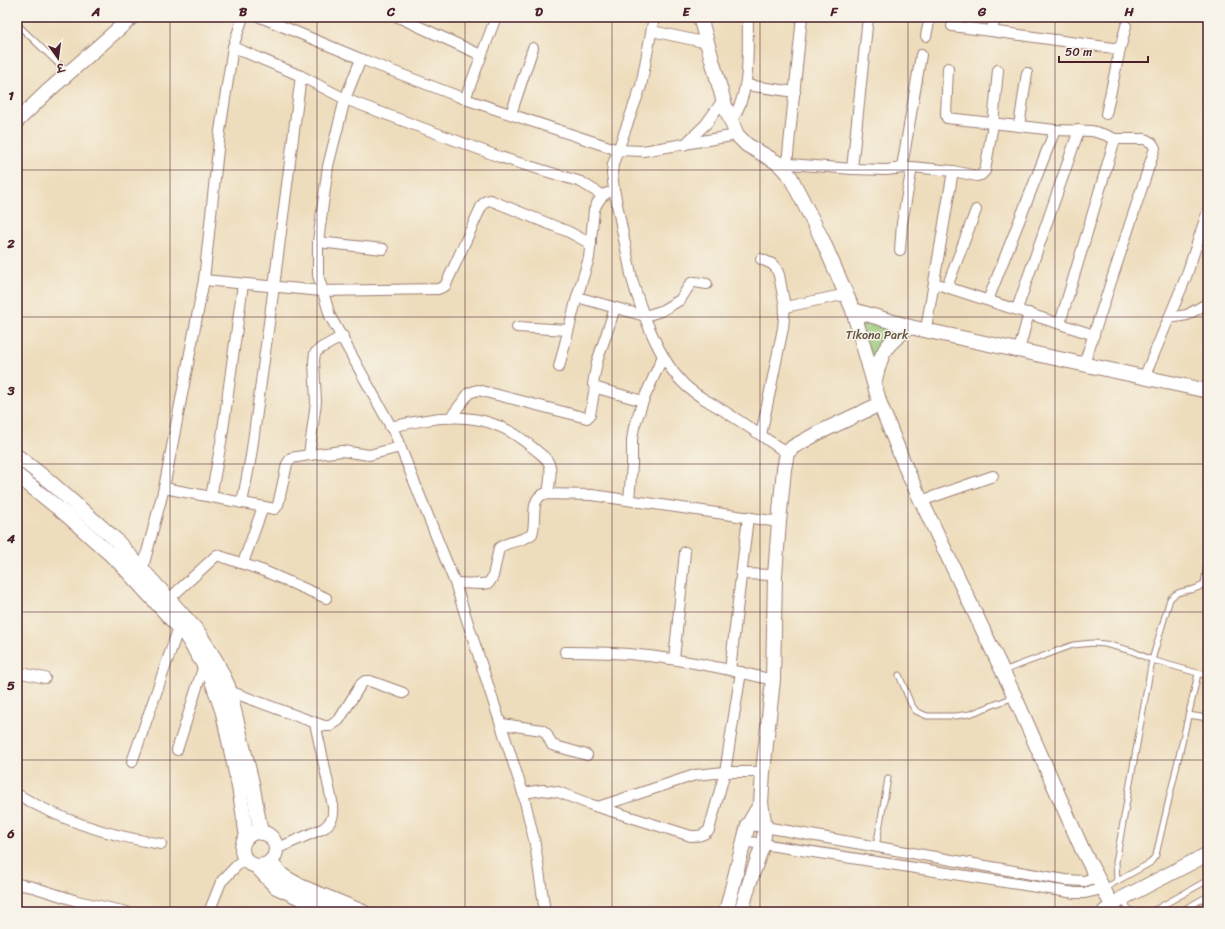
<svg xmlns="http://www.w3.org/2000/svg" width="1225" height="929" font-family="Sriracha,'Playpen Sans Deva',sans-serif">
<style>
.green{fill:#96c878;stroke:#707452}
.lines{fill:none;stroke-linecap:round;stroke-linejoin:round}
.lane-casing{stroke:#9c7e74;stroke-width:7}
.street-casing{stroke:#9c7e74;stroke-width:12}
.secondary-casing{stroke:#9c7e74;stroke-width:16}
.lane{stroke:#fff;stroke-width:5}
.street{stroke:#fff;stroke-width:10}
.secondary{stroke:#fff;stroke-width:14}
.grid{fill:none;stroke:#4a1f2b;stroke-width:1;stroke-opacity:0.55}
.labels{text-anchor:middle;dominant-baseline:central;stroke-width:3;stroke-linejoin:round;paint-order:stroke}
.park-label{font-size:12px;fill:#615242;stroke:#f7f3e8}
.neatline{fill:none;stroke:#4a1f2b;stroke-width:1.5}
.grid-label{font-size:13px;text-anchor:middle;font-weight:bold;fill:#4a1f2b}
</style>
<rect width="100%" height="100%" fill="#f7f3e8"/>
<filter id="ink" filterUnits="userSpaceOnUse"><feTurbulence type="fractalNoise" baseFrequency=".025" numOctaves="2"/><feDisplacementMap in="SourceGraphic" scale="8" xChannelSelector="R" yChannelSelector="G"/><feConvolveMatrix kernelMatrix="1 2 1 2 8 2 1 2 1" color-interpolation-filters="sRGB"/></filter>
<filter id="wash" filterUnits="userSpaceOnUse"><feTurbulence type="fractalNoise" baseFrequency=".012" numOctaves="4" result="noise"/><feDisplacementMap in="SourceGraphic" scale="16" xChannelSelector="R" yChannelSelector="G"/><feGaussianBlur stdDeviation="0.9" result="paint"/><feColorMatrix in="noise" values="0 0 0 0 0 0 0 0 0 0 0 0 0 0 0 0 0 1.4 0 .05"/><feComposite in="paint" operator="in"/></filter>
<g filter="url(#wash)">
<rect width="100%" height="100%" fill="#eeddbc"/>
<path class="green" d="M855,314L904,328L875,366Z"/>
</g>
<g filter="url(#ink)">
<g class="lines">
<g class="lane-casing">
<g id="lane">
<path d="M17,24L67,72"/>
<path d="M1003,671L1073,645L1093,643L1105,644L1132,651L1152,660L1208,676"/>
<path d="M899,675L911,704L916,711L927,716H955L970,714L1014,697"/>
<path d="M1188,715L1208,718"/>
<path d="M876,847L888,778"/>
<path d="M1117,881L1116,862L1152,660L1170,599C1180,587 1192,594 1204,584L1208,556"/>
<path d="M1103,889L1150,863L1156,855L1198,674"/>
<path d="M1122,900L1131,912"/>
<path d="M1151,912L1208,880"/>
<path d="M1179,912L1208,896"/>
<path d="M1203,912L1208,909"/>
</g>
</g>
<g class="street-casing">
<g id="street">
<path d="M260,17L361,59L465,99L618,150L643,151L737,135"/>
<path d="M398,17L481,55"/>
<path d="M654,17L641,86L613,164L612,174L614,189L632,279C641,311 659,359 683,383C693,394 708,401 721,409C743,423 765,438 787,453"/>
<path d="M996,17L991,31L1120,49L1106,114"/>
<path d="M952,26L991,31"/>
<path d="M652,31L708,43"/>
<path d="M926,36L930,17"/>
<path d="M233,47L301,76L345,99L500,157L581,182L602,195"/>
<path d="M1120,49L1126,26"/>
<path d="M361,59L345,99L328,166L318,242V275L330,316L395,434L455,583L523,793L535,844L545,912"/>
<path d="M948,68L946,115L947,118L1055,130L1092,131L1106,135L1115,139H1145L1152,143L1155,148L1084,364"/>
<path d="M746,85L795,92"/>
<path d="M465,99L496,17"/>
<path d="M511,114L533,48"/>
<path d="M731,122C752,91 747,52 748,17"/>
<path d="M1019,126L1027,73"/>
<path d="M684,145L706,124L723,100"/>
<path d="M778,163L852,169L886,170L912,167L953,171L977,176L981,175L985,171L993,124L998,70"/>
<path d="M787,164L802,17"/>
<path d="M902,167L921,55"/>
<path d="M852,169L868,17"/>
<path d="M318,242L383,249"/>
<path d="M900,250L902,223L912,167"/>
<path d="M761,259L772,264L776,268L779,275L785,307L783,328L761,435"/>
<path d="M204,280L322,291L438,289L445,286L447,282L482,205L486,201L490,200L569,232L591,244"/>
<path d="M934,283L1094,335"/>
<path d="M947,287L976,210"/>
<path d="M577,297L645,316L661,311L680,300L691,283L695,282L707,284"/>
<path d="M988,300L1055,130"/>
<path d="M785,307L847,294"/>
<path d="M615,308L597,362L593,384L597,388L643,401"/>
<path d="M1017,309L1079,130"/>
<path d="M1169,318L1187,315L1208,303"/>
<path d="M1060,323L1115,139"/>
<path d="M517,327L568,330"/>
<path d="M926,329L953,171"/>
<path d="M1019,350L1029,313"/>
<path d="M559,367L577,297L589,258L594,210C597,202 600,197 607,193"/>
<path d="M1144,378L1186,277L1208,210"/>
<path d="M451,417L469,393L478,390L587,418L590,415L595,387"/>
<path d="M390,427C440,416 484,408 527,443C553,464 553,460 548,494"/>
<path d="M309,455L316,402L314,361L315,353L321,348L343,336"/>
<path d="M164,488L275,509L278,505L287,464L291,458L309,455L342,451L369,455L400,447"/>
<path d="M211,497L222,437L243,284"/>
<path d="M629,500L632,465V440L634,427L643,401L663,356"/>
<path d="M921,501L993,476"/>
<path d="M242,503L251,456L274,286L301,76"/>
<path d="M243,563L263,507"/>
<path d="M741,574L775,575"/>
<path d="M141,575L164,488L204,280L220,131L233,47L243,17"/>
<path d="M455,583L482,584L489,583L493,576L499,548C509,540 523,542 532,534C537,522 529,499 544,494L592,495L779,522"/>
<path d="M169,599L217,555L264,571L326,598"/>
<path d="M565,652C589,652 613,652 638,655C683,659 728,669 773,680"/>
<path d="M674,659L685,552"/>
<path d="M730,670L748,517"/>
<path d="M17,672L45,678"/>
<path d="M229,691L324,726H330L339,720L361,684L365,681H370L403,693"/>
<path d="M502,724L542,730L546,733L552,745L587,755"/>
<path d="M177,750L204,665"/>
<path d="M132,762L179,627"/>
<path d="M523,793L543,790L558,792L592,805L691,836C699,836 703,836 709,830L725,772L741,672"/>
<path d="M17,794C61,821 111,836 161,844"/>
<path d="M598,807L695,775L725,772H763"/>
<path d="M748,825L765,827L1065,880L1085,881L1096,877"/>
<path d="M743,841L1075,893H1085L1102,889"/>
<path d="M276,849L324,828C332,821 334,817 333,806L315,723"/>
<path d="M17,884L33,887L77,901L127,912"/>
<path d="M209,912L221,882L244,858"/>
</g>
</g>
<g class="secondary-casing">
<g id="secondary">
<path d="M700,17L725,106L737,135L747,145L778,163L790,176L822,239L853,310L880,404L907,471L1015,697L1083,851L1112,905"/>
<path d="M17,121L47,92L132,17"/>
<path d="M853,310L910,327L1208,391"/>
<path d="M875,380C881,351 886,344 910,327"/>
<path d="M17,456L49,481L115,539L198,632L216,661L228,686L252,783L261,833"/>
<path d="M17,475L68,516L119,562L185,634L204,665L209,672L223,713L239,787L247,837"/>
<circle cx="259" cy="849" r="17"/>
<path d="M270,862L283,876L302,887L363,912"/>
<path d="M256,866L276,887L331,912"/>
<path d="M726,912L748,825L761,803"/>
<path d="M741,912L749,884L763,844L765,827L761,803L763,772L773,680L775,575L779,522L784,469L787,453L793,447L818,433L880,404"/>
<path d="M1104,912L1121,899L1208,854"/>
</g>
</g>
<use href="#lane" class="lane"/>
<use href="#street" class="street"/>
<use href="#secondary" class="secondary"/>
</g>
</g>
<path class="grid" d="M170,17V912M317,17V912M465,17V912M612,17V912M760,17V912M908,17V912M1055,17V912M17,170H1208M17,317H1208M17,464H1208M17,612H1208M17,760H1208"/>
<g class="labels">
<g class="park-label">
<text x="877" y="335">Tikona Park</text>
</g>
</g>
<rect width="1225" height="929" fill="none" stroke="#f7f3e8" stroke-width="44"/>
<g transform="translate(58 58) rotate(166)" stroke="#f7f3e8" stroke-width="3" paint-order="stroke">
<path d="M0-3L7 15L0 10L-7 15Z" fill="#4a1f2b"/>
<text y="-6" font-size="11" font-weight="bold" text-anchor="middle" fill="#4a1f2b">उ</text>
</g>
<path d="M1059 56v6h89v-6" fill="none" stroke="#4a1f2b" stroke-width="2"/>
<text x="1065" y="56" font-size="12" fill="#4a1f2b" stroke="#f7f3e8" stroke-width="3" paint-order="stroke">50 m</text>
<rect x="22" y="22" width="1181" height="885" class="neatline"/>
<g class="grid-label">
<text x="96" y="16">A</text>
<text x="243" y="16">B</text>
<text x="391" y="16">C</text>
<text x="539" y="16">D</text>
<text x="686" y="16">E</text>
<text x="834" y="16">F</text>
<text x="982" y="16">G</text>
<text x="1129" y="16">H</text>
<text x="11" y="100">1</text>
<text x="11" y="248">2</text>
<text x="11" y="395">3</text>
<text x="11" y="543">4</text>
<text x="11" y="690">5</text>
<text x="11" y="838">6</text>
</g>
</svg>
